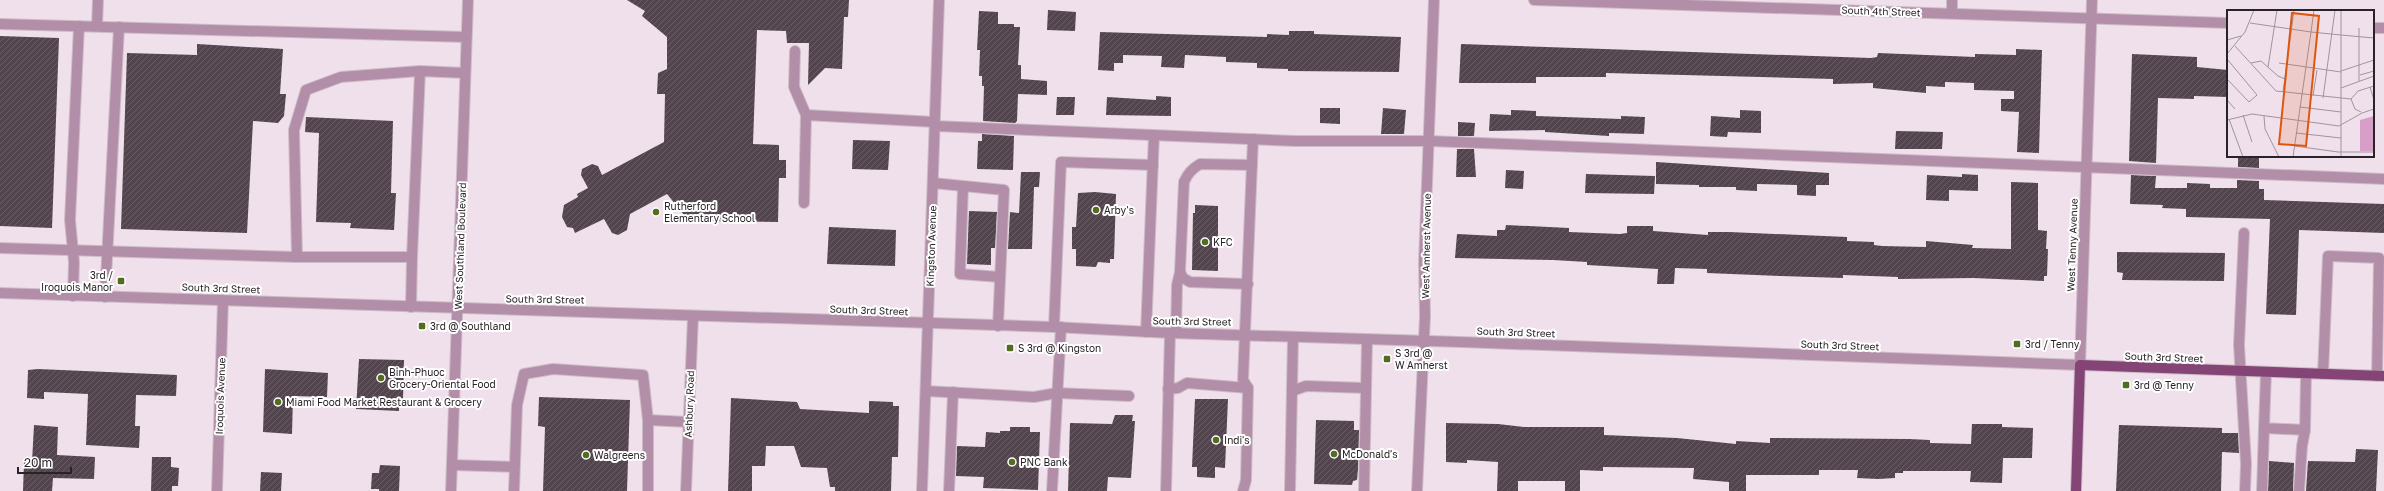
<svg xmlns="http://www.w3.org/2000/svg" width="2384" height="491" font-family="'Golos Text',sans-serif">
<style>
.building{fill:url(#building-hatch)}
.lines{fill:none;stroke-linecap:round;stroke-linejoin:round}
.minor-casing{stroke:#ccbec8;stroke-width:12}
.major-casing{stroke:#ccbec8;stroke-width:12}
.minor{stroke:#b38ea9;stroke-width:10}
.major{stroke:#844476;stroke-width:10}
.poi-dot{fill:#536d20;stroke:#fff;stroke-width:1.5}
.labels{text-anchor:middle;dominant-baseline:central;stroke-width:4;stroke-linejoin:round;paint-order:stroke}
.street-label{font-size:10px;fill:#292327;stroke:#fff}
.poi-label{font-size:10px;fill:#292327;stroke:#fff;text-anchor:start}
.inset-road{fill:none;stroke:#a0949d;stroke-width:1}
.view{fill:#de560d;fill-opacity:0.15;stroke:#de560d;stroke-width:2}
.inset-edge{fill:none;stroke:#292327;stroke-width:2}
</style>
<defs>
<pattern id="building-hatch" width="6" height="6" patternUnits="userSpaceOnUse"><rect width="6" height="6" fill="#52454e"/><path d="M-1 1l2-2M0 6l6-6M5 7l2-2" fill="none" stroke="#685d64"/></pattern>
</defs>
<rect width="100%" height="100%" fill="#f0e0eb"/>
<g class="building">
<path d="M627,0H849L848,17H844L842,69L825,68L808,85L809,43H787L786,31L757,30L753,144L779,145V160H786V178H779L778,222L689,221L667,194L630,214L627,230L618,235L612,233L604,219L575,233L573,228L567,227L562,217L564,205L578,197L577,194L588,188L581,175L582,169L592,164L598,166L602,175L664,142L665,94H657L658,73L667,69V37L642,16L645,11Z"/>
<path d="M1048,10L1076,12L1075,31L1047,30Z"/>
<path d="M979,11L998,12V24H1014V27H1020L1018,65H1021V79L1047,81V95L1018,94L1017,121L1015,123L983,121L984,86H982V76H979L980,50H977Z"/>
<path d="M1289,31H1314V34L1401,37L1399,72L1288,71V69L1257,68V63L1226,62V57L1185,55L1184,68L1161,67L1162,56L1123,55V63H1114V71L1098,70L1100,32L1267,37V34L1289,35Z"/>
<path d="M0,36L59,38L52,228L0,226Z"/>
<path d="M197,44L283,49L280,94H286L284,116L278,123L253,121L247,233L121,229L127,53L197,55Z"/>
<path d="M1461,44L1871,58L1877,57L1878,53L1975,57V54L2016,55V49L2042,50L2039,153L2017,152L2019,112L2001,111V99H2018H2014V91L1974,90V83L1945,82V87L1926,86V93L1873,88V83L1833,84V79L1606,73V77H1536V83H1459Z"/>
<path d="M2132,54L2197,57V67L2228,70V97L2194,96V99L2158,98L2156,163L2129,161Z"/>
<path d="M1156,96L1171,97V116L1106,115L1107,97L1156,100Z"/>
<path d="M1057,97H1075L1074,115H1056Z"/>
<path d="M1320,108H1340V124L1320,123Z"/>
<path d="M1383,108L1406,110L1404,134H1381Z"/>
<path d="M1511,110L1536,111V116L1621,119V116L1645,117L1644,134L1609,133V136L1545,132V130L1489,131L1490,114L1511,115Z"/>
<path d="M1740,110L1761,111V133L1728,132L1727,137L1710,136L1711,116L1740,118Z"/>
<path d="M306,117L393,121L391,193H396L394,230L350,228L351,223L316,222L319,133L305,132Z"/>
<path d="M1458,122L1475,123L1474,136H1458Z"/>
<path d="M1896,131L1943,132L1942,149H1895Z"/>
<path d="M982,134L1014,136L1013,170L977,169L978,141H982Z"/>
<path d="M853,140L890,141L888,170L852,169Z"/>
<path d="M1457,149H1474L1476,177H1456Z"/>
<path d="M2238,156H2259V168L2238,167Z"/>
<path d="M1656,162L1829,173V185H1816V196L1797,195V185L1757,184V191L1736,190V187H1699V185L1656,184Z"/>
<path d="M1506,170L1524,171L1523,189L1505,188Z"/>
<path d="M1021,172H1040L1039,187H1034L1032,249H1008L1010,212L1019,213Z"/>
<path d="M1586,174L1655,176L1654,194L1585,193Z"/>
<path d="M1962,174L1978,175V191L1949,190V201L1926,200L1927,175L1962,177Z"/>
<path d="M2131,175L2156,176L2155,188H2187V183L2210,184V188H2237V180L2259,181V189H2264V200L2384,204V233L2299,230L2296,315L2266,314L2270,219L2186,217V209L2162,208L2163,205L2130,204Z"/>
<path d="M2011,182L2038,183V230L2047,231L2046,249H2048L2047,276H2044V281L1973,278L1898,279V277L1843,275V278L1781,276L1707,273V269L1675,268L1674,284H1657L1658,269L1587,265V262L1553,260L1455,258L1457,234L1497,236V230H1505L1506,225L1569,228V232L1620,234L1627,233V226H1653V231L1708,235V232H1729L1847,237V241L1874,242V245L1882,246L1926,247V241L1973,245L1972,248L2011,249Z"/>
<path d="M1095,192L1116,194L1114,259H1110V263L1098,262L1096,267L1076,266V249H1072V227H1076L1078,193Z"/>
<path d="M1195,205L1218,206V271L1192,270L1193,213H1195Z"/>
<path d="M969,211L997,212L995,248H991V265L967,264Z"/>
<path d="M829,227L896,230L895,266L827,264Z"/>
<path d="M2117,252L2225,253L2224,281L2122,280L2123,273L2117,272Z"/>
<path d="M359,359L404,360L403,399L399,403V411L356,409Z"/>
<path d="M38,369L177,375L176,396L136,395L135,426H140L139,448L86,445L88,394L44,392V399L27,398L28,370Z"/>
<path d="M265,369L328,373L327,397L293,396L292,434L263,432Z"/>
<path d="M539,397L630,400L627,491H543L545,427L538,426Z"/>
<path d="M731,398L797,402L800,409L869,413V401L893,402V406H899L898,457H892L891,491H835V487H830L827,468L801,467L794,446H766L765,466H752V491H728Z"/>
<path d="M1195,399H1228L1225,468L1215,467V478L1197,477V467H1192Z"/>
<path d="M1115,415H1133L1132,421H1135L1131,478L1108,477L1107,491H1068L1070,423L1112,424Z"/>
<path d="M1316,420L1354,421V430H1359L1358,469L1357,480L1353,481L1352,485L1314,484Z"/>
<path d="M1446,423L1498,424L1524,427H1604V435L1677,438L1736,444V441L1770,443V438L1909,439L1930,440V443L1971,444L1972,424H2002V427L2033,428L2032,458H2003L2002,483L1970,482L1971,471H1903V473H1895V478L1878,479L1857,478L1858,470H1819V475H1746V491H1729V482L1693,479L1694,468L1603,467V471L1580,470V491H1565V481H1518V491H1497L1498,462L1467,460V463L1446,462Z"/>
<path d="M34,425L58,427L57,455L95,457L94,479L53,478L52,491H23L24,462H32Z"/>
<path d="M2119,425L2222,428V433H2238L2239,453L2222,452L2221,491H2116Z"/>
<path d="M1010,427H1030V432H1040L1038,490L983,488L984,477L956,476L957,446L985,447L986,432L1000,433V431H1010Z"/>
<path d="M2356,449L2378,450L2376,491H2306L2308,461L2355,462Z"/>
<path d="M152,457H171V467L179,468L178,486H172V491H151Z"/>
<path d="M2269,461L2294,463L2293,491H2268Z"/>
<path d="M380,465L400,466L399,491H379V489H371L372,473H379Z"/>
<path d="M261,472L282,473L281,491H260Z"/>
</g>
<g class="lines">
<g class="minor-casing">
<g id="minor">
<path d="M1534,0L2228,23"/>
<path d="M1952,13V0"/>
<path d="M0,24L466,37"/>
<path d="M97,26L98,0"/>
<path d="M2373,28H2384"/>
<path d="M795,51L794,87L806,115"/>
<path d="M935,126L1295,141H1429L2384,179"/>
<path d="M933,183L1004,190L998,326"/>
<path d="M963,186L960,274L1000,277"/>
<path d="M804,203L806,115L935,122"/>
<path d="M2244,233L2239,345L2246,464L2245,491"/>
<path d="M0,248L297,257H412L411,307"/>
<path d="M297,257L294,130L306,90L341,77L420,71"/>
<path d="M412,257L420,71L465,73"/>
<path d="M1248,284L1190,282L1183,278L1180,272L1184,182C1188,173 1192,169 1200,164L1252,165"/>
<path d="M0,293L1054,327L1170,333L1461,342L2080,365L2092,0"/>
<path d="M73,296L74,262L70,220L79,26"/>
<path d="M105,297L119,27"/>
<path d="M1054,327L1061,162L1153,165"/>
<path d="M1146,332L1154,135"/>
<path d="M1176,333L1177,285L1180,272"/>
<path d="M2266,372L2264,428L2305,430L2306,374"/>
<path d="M2323,374L2328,256L2379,258L2377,376"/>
<path d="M1168,389L1178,388L1187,383L1248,388"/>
<path d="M926,391L1034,397L1057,393L1129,396"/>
<path d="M1292,391L1306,386L1366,388"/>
<path d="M648,420L688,422"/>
<path d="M452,465L514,467"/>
<path d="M217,491L223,300"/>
<path d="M451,491L468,0"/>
<path d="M514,491L517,405L524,374L553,369L643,375L648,420V491"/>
<path d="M686,491L693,316"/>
<path d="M922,491L939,0"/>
<path d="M949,491L953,392"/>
<path d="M1052,491L1061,327"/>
<path d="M1166,491L1170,333"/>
<path d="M1243,491L1246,480L1248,388L1243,380L1253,139"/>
<path d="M1290,491L1293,337"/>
<path d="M1364,491L1367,340"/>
<path d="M1417,491L1425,316L1424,262L1434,0"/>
<path d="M2262,491L2264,428"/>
<path d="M2299,491L2302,446L2305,430"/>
</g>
</g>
<g class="major-casing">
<path id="major" d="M2076,491L2080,365L2384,376"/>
</g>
<use href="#minor" class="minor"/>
<use href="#major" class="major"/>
</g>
<g class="poi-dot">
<circle cx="1096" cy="210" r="4"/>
<circle cx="656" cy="212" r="4"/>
<circle cx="1205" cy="242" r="4"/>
<rect x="117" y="277" width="8" height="8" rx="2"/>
<rect x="418" y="322" width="8" height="8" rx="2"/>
<rect x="2013" y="340" width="8" height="8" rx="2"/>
<rect x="1006" y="344" width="8" height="8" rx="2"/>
<rect x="1383" y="355" width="8" height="8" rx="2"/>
<circle cx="381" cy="378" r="4"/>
<rect x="2122" y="381" width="8" height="8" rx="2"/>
<circle cx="278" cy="402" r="4"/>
<circle cx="1216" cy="440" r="4"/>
<circle cx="1334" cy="454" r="4"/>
<circle cx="586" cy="455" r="4"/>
<circle cx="1012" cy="462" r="4"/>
</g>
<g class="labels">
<g class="street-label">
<text transform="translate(1881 11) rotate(2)">South 4th Street</text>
<text transform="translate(2072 245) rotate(-88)">West Tenny Avenue</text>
<text transform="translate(460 246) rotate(-88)">West Southland Boulevard</text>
<text transform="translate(931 246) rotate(-88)">Kingston Avenue</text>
<text transform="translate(1426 246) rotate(-89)">West Amherst Avenue</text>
<text transform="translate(221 288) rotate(2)">South 3rd Street</text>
<text transform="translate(545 299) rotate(1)">South 3rd Street</text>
<text transform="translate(869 310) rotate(2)">South 3rd Street</text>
<text transform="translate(1192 321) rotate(1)">South 3rd Street</text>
<text transform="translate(1516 332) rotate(2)">South 3rd Street</text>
<text transform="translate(1840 345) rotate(2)">South 3rd Street</text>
<text transform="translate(2164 357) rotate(2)">South 3rd Street</text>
<text transform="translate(220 396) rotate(-88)">Iroquois Avenue</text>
<text transform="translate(689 404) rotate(-88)">Ashbury Road</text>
</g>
<g class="poi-label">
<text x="664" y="206">Rutherford<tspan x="664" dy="12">Elementary School</tspan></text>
<text x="1104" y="210">Arby's</text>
<text x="1213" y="242">KFC</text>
<text x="113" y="275" text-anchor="end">3rd /<tspan x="113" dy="12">Iroquois Manor</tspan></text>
<text x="430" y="326">3rd @ Southland</text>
<text x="2025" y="344">3rd / Tenny</text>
<text x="1018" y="348">S 3rd @ Kingston</text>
<text x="1395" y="353">S 3rd @<tspan x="1395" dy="12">W Amherst</tspan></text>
<text x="389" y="372">Binh-Phuoc<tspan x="389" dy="12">Grocery-Oriental Food</tspan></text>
<text x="2134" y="385">3rd @ Tenny</text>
<text x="286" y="402">Miami Food Market Restaurant &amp; Grocery</text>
<text x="1224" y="440">Indi's</text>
<text x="1342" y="454">McDonald's</text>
<text x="594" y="455">Walgreens</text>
<text x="1020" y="462">PNC Bank</text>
</g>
</g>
<g transform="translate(2227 10)">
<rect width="147" height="147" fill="#f0e0eb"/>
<path d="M147,106V141H133V110Z" fill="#d79fc8"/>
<path class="inset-road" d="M87,0L84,22L114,25V147M114,0V25L147,28M23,13L84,22L66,147M132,18V71M0,30L14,26M8,36L49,81L124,89L131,81L147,76M0,44L18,22L27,0M0,49L30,85L22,92L0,69M24,53L34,51L51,66L58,69M52,53L114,62M41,57L50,0M114,61L147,50M133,65L147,61M143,77L147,90M114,78L147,66M56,82L67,0M86,86L90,60M96,88L108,0M124,89L128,99L134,102M0,90L8,99M73,97L114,102M16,105L25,132M37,106L38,119L52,147M2,109L16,147M0,110L25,104L112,116L135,103L147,99M69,123L114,128M68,136L111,142H147"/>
<path class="view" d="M65,3L92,6L79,136L52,134Z"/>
<rect width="147" height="147" class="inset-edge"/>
</g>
<path d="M18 467v6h53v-6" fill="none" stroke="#292327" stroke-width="2"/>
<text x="24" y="467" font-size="12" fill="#292327" stroke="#ffffff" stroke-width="3" paint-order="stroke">20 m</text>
</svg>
